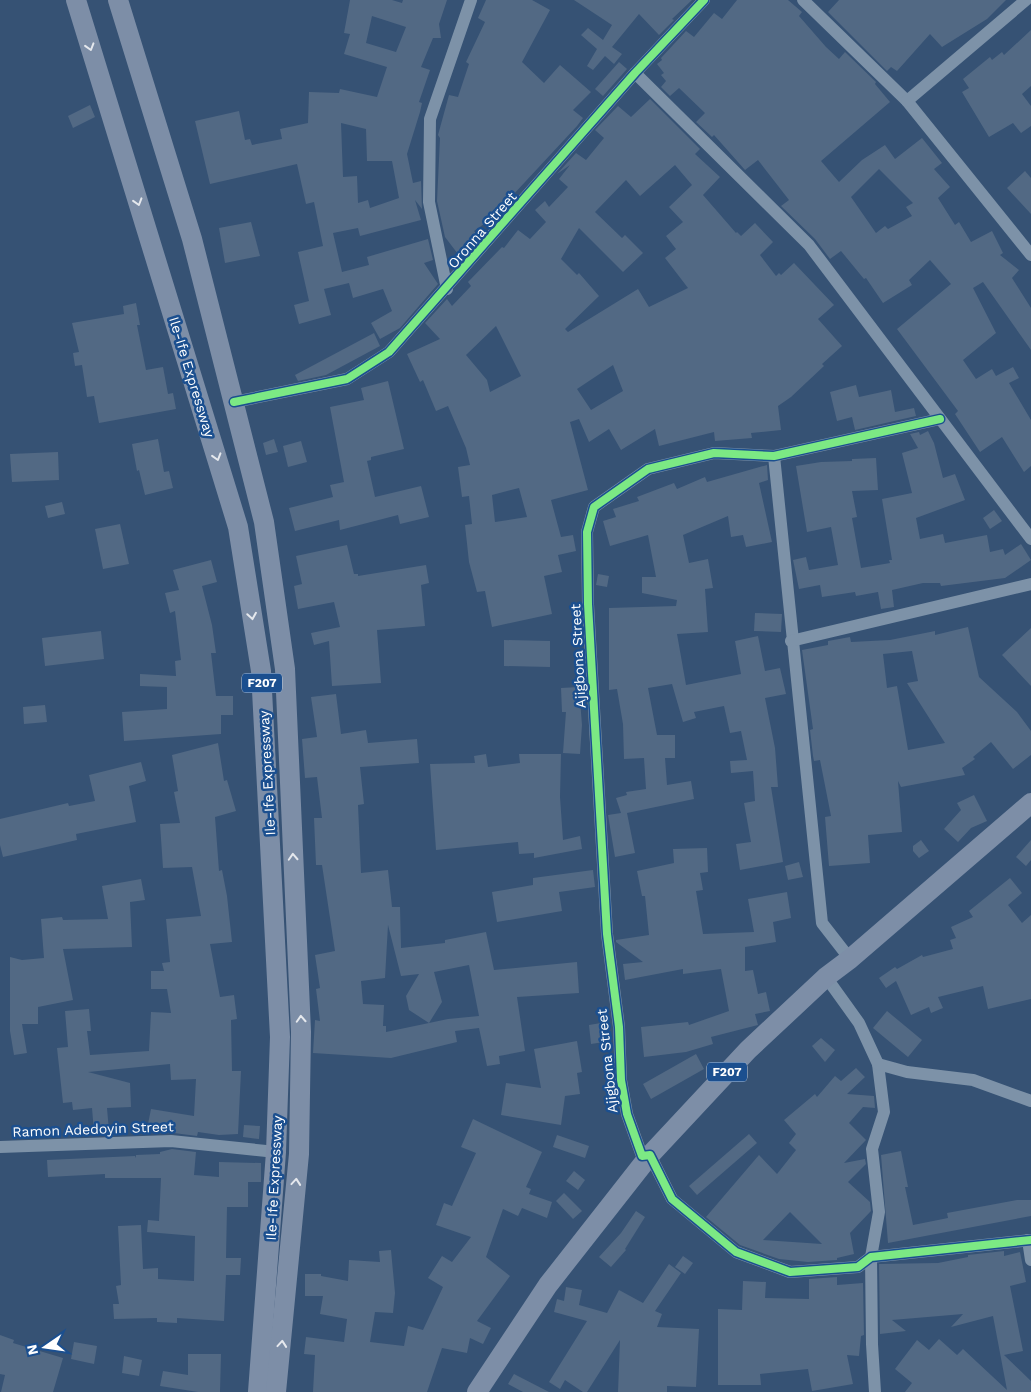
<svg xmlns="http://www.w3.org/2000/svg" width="1031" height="1392" font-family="'Work Sans',sans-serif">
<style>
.building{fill:#526984;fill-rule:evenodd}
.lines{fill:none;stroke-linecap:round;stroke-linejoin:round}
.street{stroke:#7d92a8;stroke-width:12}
.primary{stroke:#7d8ea7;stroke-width:20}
.cycleway-casing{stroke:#1b4f8f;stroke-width:11}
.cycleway{stroke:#7ce984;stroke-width:8}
.oneway{stroke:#e5e8ed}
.labels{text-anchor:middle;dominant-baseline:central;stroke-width:5;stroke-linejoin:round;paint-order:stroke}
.shield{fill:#1b4f8f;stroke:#bbcadd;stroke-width:1}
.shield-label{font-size:12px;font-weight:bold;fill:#fff}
.street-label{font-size:14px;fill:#fff;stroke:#1b4f8f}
</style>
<rect width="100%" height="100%" fill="#365274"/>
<g class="building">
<path d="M350,0H392L402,3L403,0H447L439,24L441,38H433L421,67L430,70L419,102L422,103L420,112L407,154L413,183L421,181L422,209L415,200L421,220L360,236L358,228L333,233L342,272L369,265L367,257L428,239L433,260L424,263L438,284L400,328L380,339L371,323L392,311L383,289L353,298L349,283L324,289L331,315L299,324L294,305L309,301L298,252L323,246L314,202L306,204L297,164L210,184L195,121L239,111L245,140L250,139L252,145L282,139L280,129L308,123L309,92L339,93L340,89L377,97L387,67L344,54L350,34L344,33ZM372,16L406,27L396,52L366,43ZM341,123L366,129L367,161H392L399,198L370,208L368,200L358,203L357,176L343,177Z"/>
<path d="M486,0H532L550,10L522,62L544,83L560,65L591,92L573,110L583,118L577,126L512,196L513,199L501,212L474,231L479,237L461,258L445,237L437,201L440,138L438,135L449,95L458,97L469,64L466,62L485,22L478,18Z"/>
<path d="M574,0H692L672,19L674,20L659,35L639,14L612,47L622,54L614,64L605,56L593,70L587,66L597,49L581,35L588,28L603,40L612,25Z"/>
<path d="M737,0H788L802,12L799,16L826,47L839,59L845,52L876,82L875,84L890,102L821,161L839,182L862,160L885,145L895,159L922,138L942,163L934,169L950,187L938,198L955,225L959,222L971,242L992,231L1003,253L1000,255L1019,270L1012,278L1031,308V350L983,282L973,288L996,333L963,360L976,379L992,369L996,376L1013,367L1019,378L1009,383L1031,420V466L1024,472L1002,437L980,452L955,414L958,411L897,329L951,284L930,260L909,280L912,285L883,303L866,278L864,279L841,251L830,259L815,239L781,206L789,200L758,160L745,170L714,135L712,137L696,122L705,113L679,88L670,96L661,87L666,81L661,75L664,73L657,64L662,60L661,58L686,31L694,37L714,13L722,19ZM879,169L913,203L906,207L912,216L888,229L885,226L876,233L851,197Z"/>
<path d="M839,0H1006L987,19L942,47L930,34L897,71L891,67L887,71L828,12Z"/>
<path d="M1031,30V86L1022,94L1031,106V126L1021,133L1013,123L989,137L962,92L969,88L963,79L990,57L992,60L1002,52L1004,55Z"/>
<path d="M619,62L627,69L603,96L595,89Z"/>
<path d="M650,99L700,149L695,154L720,177L703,195L736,233L737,232L741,236L755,223L773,242L760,255L776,276L779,273L781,275L794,263L834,305L818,319L842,346L822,364L824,366L791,397L778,406L781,430L751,433L752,438L715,441L714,432L659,446L655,429L621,450L609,429L589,442L579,419L570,422L588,490L551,500L561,537L573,535L576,551L558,555L562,572L544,576L552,614L492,627L485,591L477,592L469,562L465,525L472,524L469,496L462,497L458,467L470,465L466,448L448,406L436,411L423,380L420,382L407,354L440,339L425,323L447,299L452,306L471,286L468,282L502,247L504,248L518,230L530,239L546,222L535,210L545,201L549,207L568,187L559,179L570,165L557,174L576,153L586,160L604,138L595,130L618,106L631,117ZM675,165L692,185L669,207L683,222L666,236L676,249L665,258L688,288L649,307L638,289L568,332L565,329L599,296L579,273L577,275L561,259L579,228L623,272L643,253L625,235L622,238L595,212L626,180L640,196ZM496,326L521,376L490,392L487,380L466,355ZM613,365L623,391L591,410L577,389ZM519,488L527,517L495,522L492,495Z"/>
<path d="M90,105L95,117L73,128L68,116Z"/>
<path d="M1025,171L1031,178V214L1007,188Z"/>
<path d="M251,222L260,256L225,263L219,228Z"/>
<path d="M136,303L140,325H137L146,370L163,367L168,394L173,393L176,409L99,423L94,396L87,397L82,365L75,366L73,353L79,352L72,323L124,314L123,306Z"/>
<path d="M374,333L380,346L326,375L298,381L295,375Z"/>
<path d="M388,381L404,449L371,457V460L367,461L375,497L421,486L429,517L400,524L398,515L340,530L339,520L295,531L289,508L333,497L330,485L344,482L330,407L364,400L361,388Z"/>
<path d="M856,385L859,397L891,390L895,412L914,408L916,416L855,430L852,417L837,421L830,392Z"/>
<path d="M928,431L934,443L943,478L955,474L965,500L916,518L920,539L943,534L945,543L987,535L990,552L1003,549L1005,555L1021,544L1031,560L1005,578L941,586L940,583H923L892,590L894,607L881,609L878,592L856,596L855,592L822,597L820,585L799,589L793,560L806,557L809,570L838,565L831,527L807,532L796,466L821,462L852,461V459L876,458L878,490L852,491L857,517L852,518L861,568L890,563L889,560H892L882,499L912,493L902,453L918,448L910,434L919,432L920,435Z"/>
<path d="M158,439L164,472L169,471L173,488L145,495L139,470L137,471L132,444Z"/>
<path d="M274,439L278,452L266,455L263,443Z"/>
<path d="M301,441L307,462L288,467L283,446Z"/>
<path d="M58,452L59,480L12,482L10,454Z"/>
<path d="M767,465L768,480L759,483L772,542L746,547L743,535L731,537L728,516L683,535L689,563L708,559L713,588L705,589L708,632L677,634L686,685L741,674L735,641L758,636L765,671L780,668L786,694L765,698L775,748L778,787H771L783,862L740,870L736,844L751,842L744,803L755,801L753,771L731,773L730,761L747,760L741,731L730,733L724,706L694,712L696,718L683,722L672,684L648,688L657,735H675V758H665L667,785L691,781L694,799L627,813L635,853L615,857L608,815L621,813L616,798L627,795L626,792L646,789L644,758L624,759L623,724L617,689L609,690V608L676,606L677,600L642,593V577H656L648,535L610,546L603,521L616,517L613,509L639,501L637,497L674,483L677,489L705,477L707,482Z"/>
<path d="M62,502L65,514L48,518L45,506Z"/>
<path d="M994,510L1002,521L990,529L983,518Z"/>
<path d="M120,524L129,564L103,569L95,529Z"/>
<path d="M347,545L354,574H358V576L426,565L429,583L421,585L425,626L377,630L381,683L332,686L329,641L314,645L311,633L340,627L334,602L298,609L294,586L302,584L296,556Z"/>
<path d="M211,560L217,582L202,586L212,625L216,653H211L216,696H233V715H221V734L124,741L122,712L167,709V687L140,686V674L176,676L175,661L181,660L175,611L170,613L165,593L179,590L173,570Z"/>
<path d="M598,574L609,576L607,587L596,585Z"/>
<path d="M755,613L782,614L781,632L754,631Z"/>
<path d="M968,627L979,677L1017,712L1031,731V755L1013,769L991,742L973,757L975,759L962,768L965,775L901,787L898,781L902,832L868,835L870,863L829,866L825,817L831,816L820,760L814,761L813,756L810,730L813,729L802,650L828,645V641L850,637L851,642L890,640L935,631V635ZM912,651L918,681L907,683L945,743L908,750L897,686L887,688L883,654Z"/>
<path d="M1031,628V686L1002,655Z"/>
<path d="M101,631L104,659L45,666L42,638Z"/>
<path d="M504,640L550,641V667L504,666Z"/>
<path d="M579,687L582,725L580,754L563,753L566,712H562L561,688Z"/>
<path d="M336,694L341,734L366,730L368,743L417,739L419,763L360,767L364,804L358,805L361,873L388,870L392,907H400L401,948L445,943V940L486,932L494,970L577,962L579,993L517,997L525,1051L499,1056L500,1064L487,1066L479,1028L455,1031L457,1042L391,1058L313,1053L315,1020L320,1021L316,989L320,988L315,955L335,951L322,865H316L314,818H322L317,777L305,778L302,739L317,737L311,697ZM388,925L401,976L419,974L406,996L409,1010L429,1023L442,1002L434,972L469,965L479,1016L448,1019L386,1032V1026H383L384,1005L363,1004L361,981L385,978Z"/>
<path d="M45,705L47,722L24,724L23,707Z"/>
<path d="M218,743L224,781L227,780L236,811L215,817L219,871L222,870L227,896L232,942L210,944L220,997L234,995L237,1019L231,1020L232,1071H241L238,1134L219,1135L198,1132L197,1136L174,1133V1128L148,1124L151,1109L194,1116L196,1079L171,1080L170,1064L88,1072L130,1083L131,1107L107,1108L109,1131L94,1132L92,1108L73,1110L72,1102L63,1103L57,1048L68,1047L65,1011L89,1009L91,1031H87L90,1055L149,1051L151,1012L171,1013L167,989H151V971H164L162,963L170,962L166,919L201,916L192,867L163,868L160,824L180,823L174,792L178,791L172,755Z"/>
<path d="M486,754L488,767L520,763L519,754H561L560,797L563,840L580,836L582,849L534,858V853L519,854L518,842L436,850L430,764L475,763L474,756Z"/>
<path d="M141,762L146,781L129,786L136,822L76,834L77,840L3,857L0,845V819L68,803L69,806L95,801L89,775Z"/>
<path d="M974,795L987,821L971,828L958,842L944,829L961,810L957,803Z"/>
<path d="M921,840L929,851L919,858L913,851V846Z"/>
<path d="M1031,840V860L1026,866L1016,857Z"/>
<path d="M707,848L708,872L700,873L703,890L696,891L703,934L754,932L748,899L787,892L791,918L773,922L776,942L745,947V971L753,970L758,994L766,992L770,1011L755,1014L758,1025L711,1037L713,1044L686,1052L644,1057L641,1027L688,1022L689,1025L729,1011L721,969L683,974V969L625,980L623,964L643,962L616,942V940L649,935L645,896H642L637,871L674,863L673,849Z"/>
<path d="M799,862L803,877L788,880L785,866Z"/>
<path d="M593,870L595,887L559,892L562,911L497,922L492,892L533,885V878Z"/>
<path d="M1010,878L1022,893L1008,905L1022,923L1031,915V999L988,1009L983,986L938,997L943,1008L931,1013L929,1007L911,1015L896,981L886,988L879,978L895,967L897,969L922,955L923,957L953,949L950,940L956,938L951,927L973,917L969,911Z"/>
<path d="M141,879L145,900L130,902L132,947L63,949L73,1000L38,1007V1024H22L27,1053L14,1055L10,1031V957L22,960L44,958L41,919L62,917L63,920L108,919L102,886Z"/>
<path d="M887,1011L922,1040L908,1057L873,1028Z"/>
<path d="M601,1023L604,1042L591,1044L589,1025Z"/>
<path d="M821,1038L835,1050L825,1062L812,1046Z"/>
<path d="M577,1041L582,1072L577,1073L580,1094L565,1096L561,1125L501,1115L506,1083L541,1088L534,1049Z"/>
<path d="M696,1054L704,1069L651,1099L643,1084Z"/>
<path d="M856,1068L865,1077L847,1094L874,1096L875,1108L863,1107L849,1123L866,1140L844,1163L865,1159L866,1164L848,1182L870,1202L871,1211L850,1233L854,1254L837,1258V1260L808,1262L779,1259L740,1245L706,1217L759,1155L777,1174L796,1150L789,1143L796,1134L784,1120L815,1094L817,1097L835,1076L841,1081ZM790,1212L822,1244L763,1240Z"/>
<path d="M473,1119L542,1152L526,1187L531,1189L529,1194L552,1202L547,1218L522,1208L518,1216L503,1209L486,1257L510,1276L477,1321L491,1328L483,1344L470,1338L467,1353L442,1348L427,1392H313L315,1355L304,1354L306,1337L344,1342L347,1319L320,1314L323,1296H305V1274H321V1276L348,1281L349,1260L380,1262L379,1251L391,1250L395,1293L393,1313L375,1312L370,1342L404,1346L408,1326L423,1330L443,1287L428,1278L442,1256L452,1262L471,1237L436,1225L444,1203L452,1206L476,1153L461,1147Z"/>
<path d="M244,1125L260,1126L259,1139L243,1137Z"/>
<path d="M749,1134L757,1143L697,1195L689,1186Z"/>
<path d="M557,1135L589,1146L585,1158L553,1147Z"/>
<path d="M172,1149L196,1152L194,1175L219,1177V1162L261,1163V1182H248V1207H227L226,1258H241L240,1275H226L224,1321L177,1318V1323L157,1322V1318L114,1319L113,1304H119L116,1286L121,1285L118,1226L141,1225L143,1269L158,1268V1279L194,1281L195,1236L147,1232L148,1220L159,1221L161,1178H105V1174L48,1177L47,1160L135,1156L136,1158V1155L160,1154V1152Z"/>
<path d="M901,1151L908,1187H905L913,1225L948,1218L947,1213L1017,1200H1031V1216L888,1243L881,1155Z"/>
<path d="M574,1171L585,1180L578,1190L566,1181Z"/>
<path d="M564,1193L582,1211L573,1219L556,1201Z"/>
<path d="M636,1211L645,1217L625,1249L626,1250L611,1267L599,1257L621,1233Z"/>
<path d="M1004,1251V1256L1020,1252L1026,1282L1010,1286L1023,1351L1004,1355L1031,1381V1392H905L912,1383L895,1369L917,1340L929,1350L939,1339L957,1355L963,1349L1007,1390L993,1316L951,1327L963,1314L892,1320L906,1331L880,1334L879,1264L938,1263L968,1257V1255Z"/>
<path d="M683,1256L693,1263L685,1274L675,1267Z"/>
<path d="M669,1264L681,1273L655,1311L662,1314L657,1327L699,1329L696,1387L667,1386V1392H618L620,1340L587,1392H583L565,1380L560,1389L549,1382L587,1321L554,1312L557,1299L564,1301L566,1287L582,1290L579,1305L607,1313L619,1290L643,1303Z"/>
<path d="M837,1277V1285L863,1283L864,1335L861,1336L859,1356L847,1355L853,1384L812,1391L808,1369L760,1374L761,1385H718V1309L742,1310L743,1281L766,1282L765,1298L809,1299V1279Z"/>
<path d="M0,1335L14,1340L13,1343L63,1358L53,1392H1L5,1375L0,1374Z"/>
<path d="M74,1342L97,1346L94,1364L71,1359Z"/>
<path d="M188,1354H221L220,1392H198L160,1386L163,1371L188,1375Z"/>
<path d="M124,1356L142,1360L139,1376L122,1373Z"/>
<path d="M514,1374L549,1392H523L508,1384Z"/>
</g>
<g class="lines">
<g class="street">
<path d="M803,0L907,101L1031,255"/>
<path d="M635,73L809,245L1031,539"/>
<path d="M907,101L1026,0"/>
<path d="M447,289L429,202L430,119L471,0"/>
<path d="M234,402L347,379L389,352L635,73L704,0"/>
<path d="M940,419L774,456L714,453L648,469L594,507L587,532L588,604L607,934L619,1027L621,1080L627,1114L642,1156L650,1155L672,1199L736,1252L790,1272L858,1267L871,1257L1031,1240"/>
<path d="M774,456L822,923L850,959"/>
<path d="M791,641L1031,584"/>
<path d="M826,977L859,1023L878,1064L884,1112L872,1149L879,1212L871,1257L872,1344L875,1392"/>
<path d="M878,1064L907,1072L973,1080L1031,1101"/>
<path d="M0,1147L171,1141L276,1152"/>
<path d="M1028,1240L1031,1260"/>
</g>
<g class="primary">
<path d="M76,0L238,527L261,671L280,1037L276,1152L258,1392"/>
<path d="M118,0L192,239L264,522L285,669L301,1032L299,1154L276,1392"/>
<path d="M477,1392L548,1285L650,1155L748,1050L826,977L850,959L1031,803"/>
</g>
<g class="cycleway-casing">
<g id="cycleway">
<path d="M234,402L347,379L389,352L635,73L704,0"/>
<path d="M940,419L774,456L714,453L648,469L594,507L587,532L588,604L607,934L619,1027L621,1080L627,1114L642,1156L650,1155L672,1199L736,1252L790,1272L858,1267L871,1257L1031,1240"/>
</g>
</g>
<use href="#cycleway" class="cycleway"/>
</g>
<defs><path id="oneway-chevron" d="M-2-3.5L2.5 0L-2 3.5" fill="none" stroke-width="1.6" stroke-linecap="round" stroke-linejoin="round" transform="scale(1.25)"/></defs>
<g class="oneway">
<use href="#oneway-chevron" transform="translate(90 47) rotate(73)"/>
<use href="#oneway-chevron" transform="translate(138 202) rotate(73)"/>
<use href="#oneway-chevron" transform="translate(217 457) rotate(73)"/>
<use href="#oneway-chevron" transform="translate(252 616) rotate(81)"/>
<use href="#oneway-chevron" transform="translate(293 857) rotate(-93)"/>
<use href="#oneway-chevron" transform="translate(301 1019) rotate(-93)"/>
<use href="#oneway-chevron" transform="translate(296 1182) rotate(-85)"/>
<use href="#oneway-chevron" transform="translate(282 1344) rotate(-85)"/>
</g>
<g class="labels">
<g class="shield">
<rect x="242" y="673.5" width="40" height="19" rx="4"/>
<rect x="707" y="1062.5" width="40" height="19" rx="4"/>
</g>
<g class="shield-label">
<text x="262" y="683">F207</text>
<text x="727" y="1072">F207</text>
</g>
<g class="street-label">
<text transform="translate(482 230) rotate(-49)">Oronna Street</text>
<text transform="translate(192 377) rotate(73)">Ile-Ife Expressway</text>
<text transform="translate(578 656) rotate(-93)">Ajigbona Street</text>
<text transform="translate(267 773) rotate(-93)">Ile-Ife Expressway</text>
<text transform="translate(607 1061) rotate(-96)">Ajigbona Street</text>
<text transform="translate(93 1129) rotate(-2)">Ramon Adedoyin Street</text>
<text transform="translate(274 1178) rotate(-87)">Ile-Ife Expressway</text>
</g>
</g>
<g transform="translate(45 1347) rotate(257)" stroke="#1b4f8f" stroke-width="4" paint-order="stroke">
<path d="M0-4L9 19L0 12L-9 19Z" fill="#ffffff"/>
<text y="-8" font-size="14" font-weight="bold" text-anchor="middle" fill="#ffffff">N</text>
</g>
</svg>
